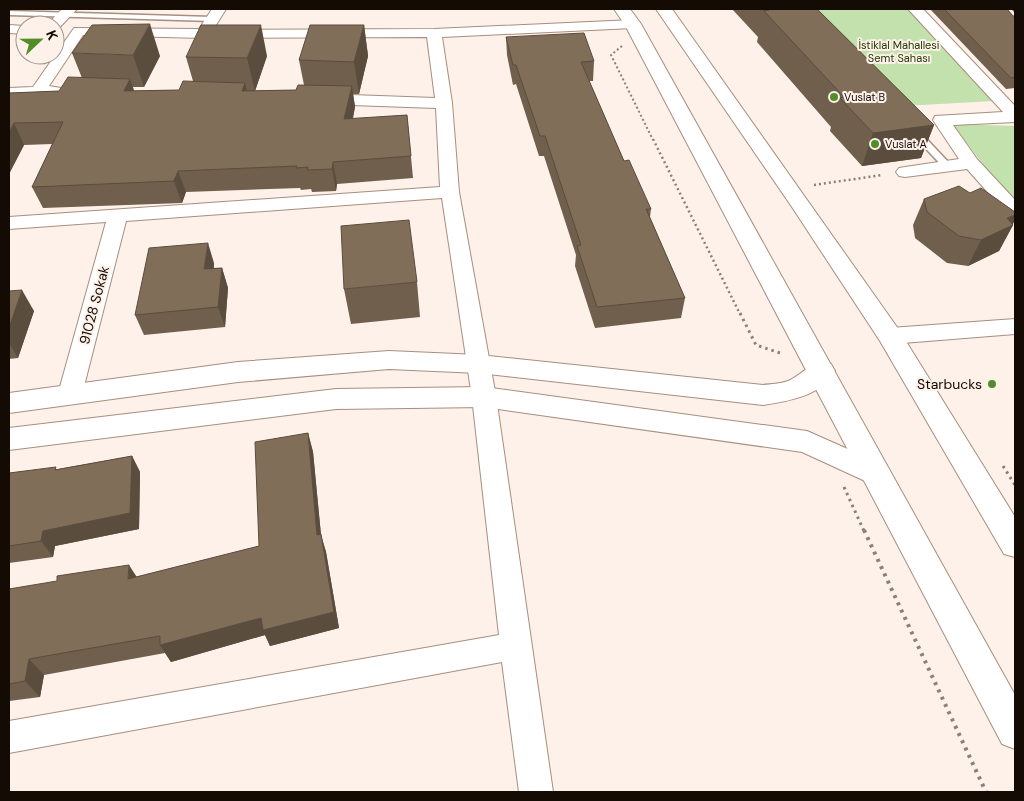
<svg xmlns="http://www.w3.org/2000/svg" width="1024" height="801" font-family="'DM Sans',sans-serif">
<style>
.green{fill:#c2e1ad}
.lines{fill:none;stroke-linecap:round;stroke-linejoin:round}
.lane-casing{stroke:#a88e7d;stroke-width:3}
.street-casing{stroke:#a88e7d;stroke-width:2}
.secondary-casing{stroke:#a88e7d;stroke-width:2}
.primary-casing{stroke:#a88e7d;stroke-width:2}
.path-far3{stroke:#8b8079;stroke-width:2;stroke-dasharray:2 2.5;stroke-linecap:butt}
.path-far2{stroke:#8b8079;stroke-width:2.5;stroke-dasharray:2 3;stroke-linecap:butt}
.path-far1{stroke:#8b8079;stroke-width:3;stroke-dasharray:2.5 4;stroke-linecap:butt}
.path{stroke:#8b8079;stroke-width:4;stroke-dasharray:3 5;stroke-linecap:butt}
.lane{fill:#fff;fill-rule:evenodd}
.street{fill:#fff;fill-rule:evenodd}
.secondary{fill:#fff;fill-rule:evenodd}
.primary{fill:#fff;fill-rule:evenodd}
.wall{fill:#6f5f4c}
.shaded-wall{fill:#5a4d3e}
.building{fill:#816e58;stroke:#5a4d3e}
.poi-dot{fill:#538d2a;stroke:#fdf1e9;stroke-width:2}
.labels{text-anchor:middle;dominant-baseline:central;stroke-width:4;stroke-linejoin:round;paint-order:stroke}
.far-park-label{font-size:11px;fill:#213d02;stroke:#fdf1e9}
.far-poi-label{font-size:11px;fill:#140b05;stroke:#fdf1e9;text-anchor:start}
.street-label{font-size:14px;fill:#140b05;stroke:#fdf1e9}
.poi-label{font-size:14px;fill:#140b05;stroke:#fdf1e9;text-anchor:end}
</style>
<rect width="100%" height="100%" fill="#fdf1e9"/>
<g class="green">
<path d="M811,9H907L994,101L903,106Z"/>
<path d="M952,124L1015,126V200L990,173Z"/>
</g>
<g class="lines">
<g class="lane-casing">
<g id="lane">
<path d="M9,11L212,17L215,19L212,21L9,15Z"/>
<path d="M914,132H920L951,165V169H945L914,136Z"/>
</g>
</g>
<g class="street-casing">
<g id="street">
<path d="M62,9H77L59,28L55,29V25H47Z"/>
<path d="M212,9H226L213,30L434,29L633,20L640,24L633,28L442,37L452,103L459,192L496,397L553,792H519L502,662L9,753V721L499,635L472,397L442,198L126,221L82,394L78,400L70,403L62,400L58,394L106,222L9,229V217L440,187L436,108L323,104L315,99L323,94L435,98L427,37L203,38L83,35L49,86L61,88L63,91L61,94L9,98V88L33,87L74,28L199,29Z"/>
<path d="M908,9H923L1015,106V122L953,125L977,159L1015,200V217L1008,215L967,169L905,177L899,176L896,172L899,168L905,167L959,159L933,120L935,116L1003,112Z"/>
<path d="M9,25L25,26V34L9,33Z"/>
<path d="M1015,319V334L890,344L882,341L879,336L882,331L890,328Z"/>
</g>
</g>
<g class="secondary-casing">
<g id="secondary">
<path d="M389,351L479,355L763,385C771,384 780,384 788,381C804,374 812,358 831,364L835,371C821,396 789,401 763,405L479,373L389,369L238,382L9,413V393L238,362Z"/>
<path d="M484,387L807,431L886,466L891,474L886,482L876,486L802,452L484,407L336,409L9,450V428L336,389Z"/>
</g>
</g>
<g class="primary-casing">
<g id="primary">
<path d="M614,9H630L641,24L1015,695V749L1002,744L625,25Z"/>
<path d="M656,9H672L899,330L1015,517V557L1004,554L880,341L792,207Z"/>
</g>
</g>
<path class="path-far3" d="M622,46L611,55L653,140"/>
<g class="path-far2">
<path d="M653,139L740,314"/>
<path d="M814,185L882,175"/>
</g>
<g class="path-far1">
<path d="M740,313L756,345L780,353"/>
<path d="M1003,466L1015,485"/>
<path d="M844,487L864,531"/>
</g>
<path class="path" d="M864,530L986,792"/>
<use href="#lane" class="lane"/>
<use href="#street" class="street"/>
<use href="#secondary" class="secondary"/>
<use href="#primary" class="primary"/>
</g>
<g class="wall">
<path d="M732,9H817L934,125L921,158L862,166L830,131L831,127L757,42L758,37Z"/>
<path d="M930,9H1007L1013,16H1015V88L1006,89Z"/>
<path d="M1011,9H1015V13Z"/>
<path d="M364,25L368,56L359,94H353L355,107L353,119L407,115L413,178L337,184L336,191L312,192L311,189L301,190L300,188L186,192L182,203L43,208L32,187L52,144L24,145L9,174V93L59,91L82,78L72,53L160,56L144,87H133L134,91L179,90L193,81L186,57L267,56L255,91H247L296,90L304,85L299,60Z"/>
<path d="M506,37L594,61L593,81H589L624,161L651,209L650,217L685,298L681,318L595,328L575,266L576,255L544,156H539L516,84L513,85L507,55Z"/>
<path d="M924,199L1013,225L999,251L968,266L947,263L915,238L913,225Z"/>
<path d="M214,263V268H222L228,288L225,327L144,335L135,315Z"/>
<path d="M417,282L420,317L351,324L344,289Z"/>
<path d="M9,291L34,311L18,358L9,359Z"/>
<path d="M308,433L313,452L321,535L326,552L339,628L270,646L265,635L171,662L165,653L44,675L40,697L9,701V589L137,577L259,546Z"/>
<path d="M132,456L140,472L139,529L55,546L53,557L9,563V473L58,469Z"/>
</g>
<g class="shaded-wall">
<path d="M150,24L160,56L144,87L133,55Z"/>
<path d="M261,25L267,56L255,91L247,58Z"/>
<path d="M364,25L368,56L359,94L354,62Z"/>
<path d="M130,79L137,100L124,91Z"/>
<path d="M245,83L250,104L242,91Z"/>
<path d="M352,86L355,107L347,141L344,119Z"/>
<path d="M14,123L24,145L9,174V133Z"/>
<path d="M934,125L921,158L862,166L873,133Z"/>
<path d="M333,162L337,184L336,191L332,169Z"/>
<path d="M178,171L186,192L182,203L174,181Z"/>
<path d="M1015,215V220L1012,226L1013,225L999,251L968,266L981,240L1007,218Z"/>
<path d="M208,243L214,263L211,290L204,269Z"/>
<path d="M222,268L228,288L225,327L218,307Z"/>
<path d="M22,290L34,311L18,358L9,343V328Z"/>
<path d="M308,433L313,452L321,535L326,552L339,628L270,646L265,635L171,662L160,645L261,618L317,535Z"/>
<path d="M132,456L140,472L139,529L55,546L53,557L41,541L43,531Z"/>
<path d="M129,565L140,582L128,579Z"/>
<path d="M29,659L44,675L40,697L25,681Z"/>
</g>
<g class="building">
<path d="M767,9H817L934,125L873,133L840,98L844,97L764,11L769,10Z"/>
<path d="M944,9H1007L1013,16H1015V77L1011,78Z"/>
<path d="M150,24L133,55L72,53L92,25Z"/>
<path d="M201,25H261L247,58L186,57Z"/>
<path d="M310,25H364L354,62L299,60Z"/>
<path d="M584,33L594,61L581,62L624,161L629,160L651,209H646L685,298L597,307L577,246L581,245L545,136H540L516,65H513L506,37Z"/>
<path d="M68,77L130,79L124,91L179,90L183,81L245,83L242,91L296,90L298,85L352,86L344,119L407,115L411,156L333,162L332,169L307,170L308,167L296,168L297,166L178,171L174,181L32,187L63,122L14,123L9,133V93L59,91Z"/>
<path d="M959,186L970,193L981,188L1015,212V215L1007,218L1013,225L981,240L959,236L927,212L924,199Z"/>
<path d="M409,220L417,282L344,289L341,226Z"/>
<path d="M208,243L204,269L222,268L218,307L135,315L149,248Z"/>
<path d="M22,290L9,328V291Z"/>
<path d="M308,433L317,535L321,534L334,612L263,630L261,618L160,645V636L29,659L25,681L9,684V589L57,581V576L129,565L128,579L259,546L255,442Z"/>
<path d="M132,456L130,513L43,531L41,541L9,546V473L56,467L55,470Z"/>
</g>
<g class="poi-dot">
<circle cx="834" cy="97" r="5"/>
<circle cx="875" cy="144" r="5"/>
<circle cx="992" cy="384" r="5"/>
</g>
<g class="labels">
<g class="far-park-label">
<text x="899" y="45">İstiklal Mahallesi<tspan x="899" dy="13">Semt Sahası</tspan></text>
</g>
<g class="far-poi-label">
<text x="844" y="97">Vuslat B</text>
<text x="885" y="144">Vuslat A</text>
</g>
<g class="street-label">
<text transform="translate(94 305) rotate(-75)">91028 Sokak</text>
</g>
<g class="poi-label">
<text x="982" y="384">Starbucks</text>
</g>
</g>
<rect width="1024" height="801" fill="none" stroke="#140b05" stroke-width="20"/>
<g transform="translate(40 40) rotate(68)"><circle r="24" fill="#fdf1e9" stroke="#a0958e"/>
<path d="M0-4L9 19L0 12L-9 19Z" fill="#538d2a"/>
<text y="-8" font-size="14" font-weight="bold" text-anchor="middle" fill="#140b05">K</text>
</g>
</svg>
